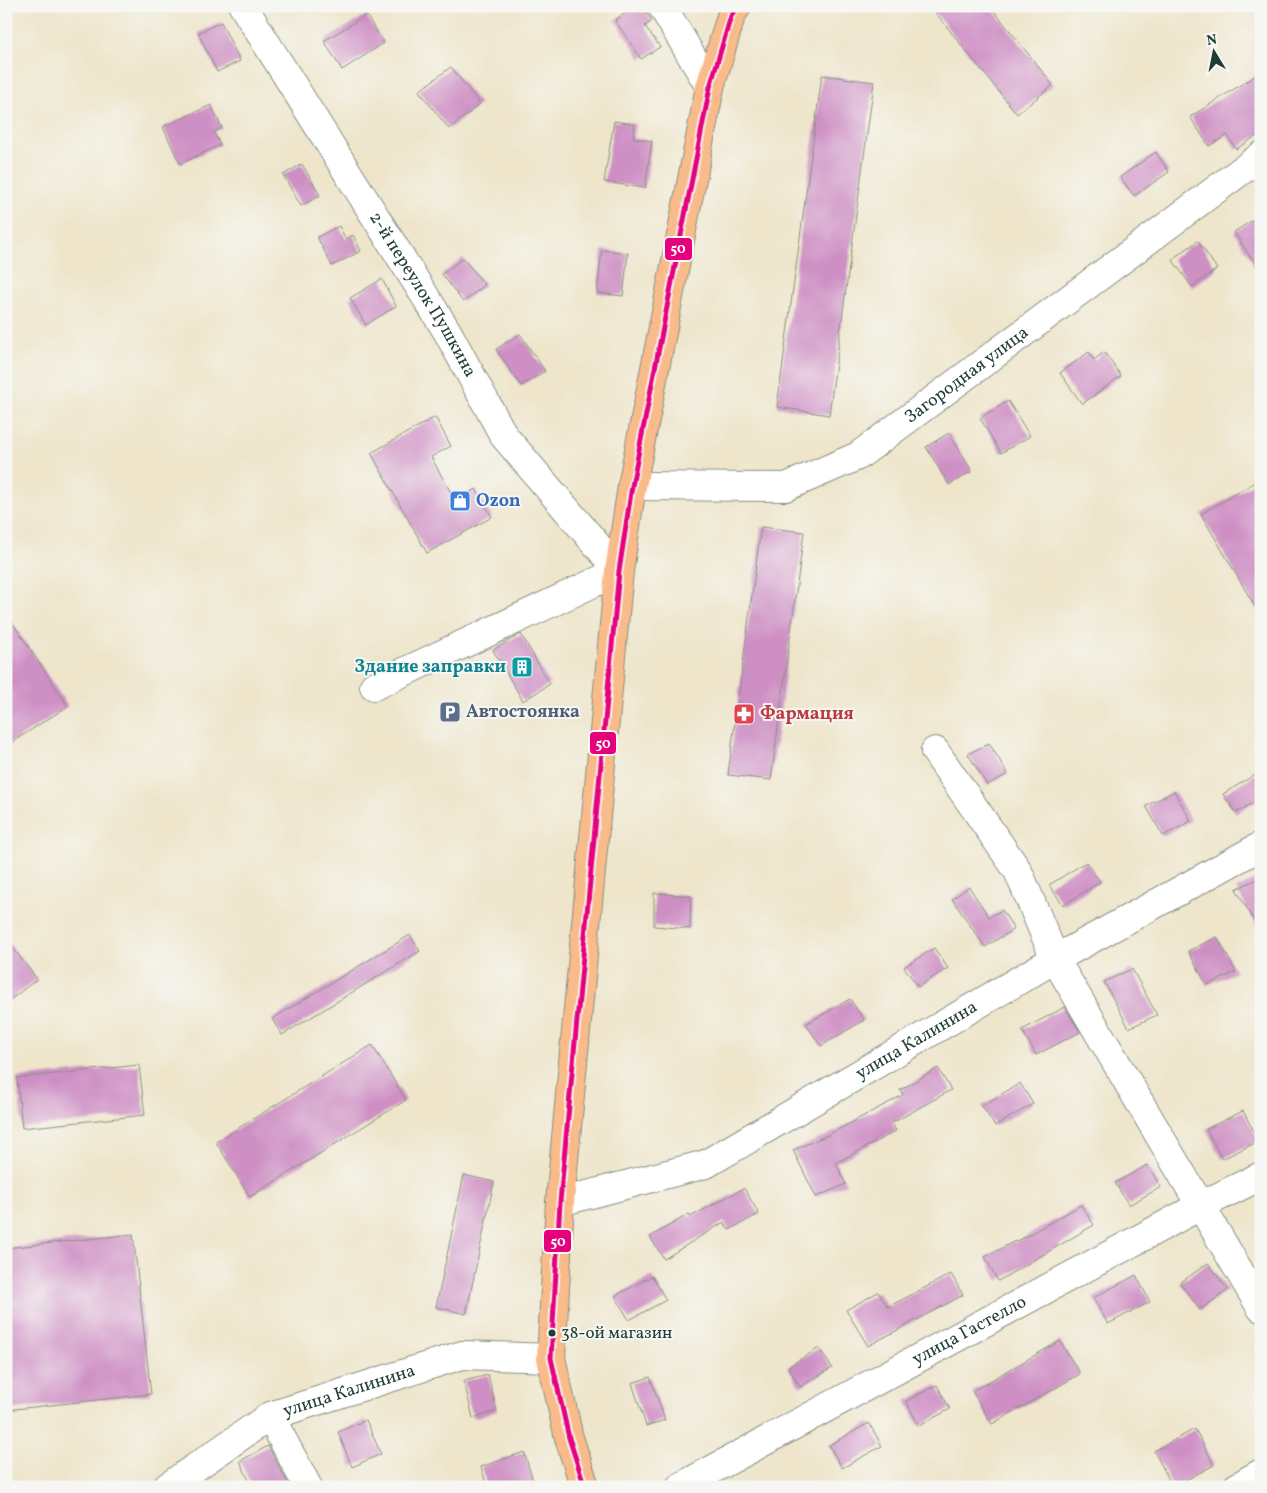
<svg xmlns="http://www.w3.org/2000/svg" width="1267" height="1493" font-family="Vollkorn,serif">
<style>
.building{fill:#ce8fc4}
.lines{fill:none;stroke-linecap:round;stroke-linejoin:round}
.minor-casing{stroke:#869180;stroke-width:30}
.major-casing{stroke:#869180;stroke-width:30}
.minor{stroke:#fff;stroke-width:28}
.major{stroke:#fabb8b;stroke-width:28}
.bus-1-casing{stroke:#f6f6f2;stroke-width:9}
.bus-1{stroke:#e5007d;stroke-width:5}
.bus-dot{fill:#1f3d34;stroke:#f6f6f2;stroke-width:2}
.labels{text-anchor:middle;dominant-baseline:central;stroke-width:4;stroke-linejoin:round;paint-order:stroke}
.bus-label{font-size:17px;fill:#1f3d34;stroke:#f6f6f2;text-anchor:start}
.street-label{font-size:18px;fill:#1f3d34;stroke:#f6f6f2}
.shop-label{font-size:18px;font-weight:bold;fill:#366cbe;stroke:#f6f6f2;text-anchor:start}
.culture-label{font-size:18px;font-weight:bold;fill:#0d838f;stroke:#f6f6f2;text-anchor:end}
.service-label{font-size:18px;font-weight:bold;fill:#4e5e75;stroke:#f6f6f2;text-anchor:start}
.health-label{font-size:18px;font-weight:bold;fill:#be3a42;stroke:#f6f6f2;text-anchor:start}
.line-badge{stroke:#f6f6f2;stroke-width:2}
.badge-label{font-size:14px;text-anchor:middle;font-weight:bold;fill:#fff}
</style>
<rect width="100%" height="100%" fill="#f6f6f2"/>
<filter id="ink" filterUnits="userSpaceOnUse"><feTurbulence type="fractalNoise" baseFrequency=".02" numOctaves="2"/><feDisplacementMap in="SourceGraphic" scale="10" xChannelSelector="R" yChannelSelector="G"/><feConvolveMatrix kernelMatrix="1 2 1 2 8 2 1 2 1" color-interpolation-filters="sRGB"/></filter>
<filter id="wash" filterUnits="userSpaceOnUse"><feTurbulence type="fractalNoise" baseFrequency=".0096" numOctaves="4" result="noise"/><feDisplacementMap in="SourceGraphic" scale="20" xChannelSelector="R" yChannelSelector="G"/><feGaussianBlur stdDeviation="1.12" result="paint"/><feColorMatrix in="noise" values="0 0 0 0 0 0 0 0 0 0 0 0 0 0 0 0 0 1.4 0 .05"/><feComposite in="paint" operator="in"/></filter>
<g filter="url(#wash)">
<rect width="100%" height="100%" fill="#eee5cb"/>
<g id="blocks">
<g class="building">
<path d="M636,6H642L652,21L645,26L660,47L641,59L615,20Z"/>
<path d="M930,6H990L1053,85L1017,114Z"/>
<path d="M366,15L384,43L342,70L324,41Z"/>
<path d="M221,22L240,61L217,72L198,33Z"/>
<path d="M451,67L480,104L449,129L419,91Z"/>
<path d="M1261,72V133L1236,149L1227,135L1209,146L1190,117Z"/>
<path d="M822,75L874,82L829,415L777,407Z"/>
<path d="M211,105L222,128L214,132L220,145L180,164L163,127Z"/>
<path d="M614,121L635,124L633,138L652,141L645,188L604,182Z"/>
<path d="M1156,152L1169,172L1134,196L1120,177Z"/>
<path d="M302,164L320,195L301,206L283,175Z"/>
<path d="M1261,215V273L1234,232Z"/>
<path d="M339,226L346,239L353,235L361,251L332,266L317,237Z"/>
<path d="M1198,241L1217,269L1192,287L1172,259Z"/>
<path d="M602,250L628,253L623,296L597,293Z"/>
<path d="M463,258L485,285L463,302L442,274Z"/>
<path d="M382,279L396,306L366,325L350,298Z"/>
<path d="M520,334L545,371L521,386L496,349Z"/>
<path d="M1089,352L1094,360L1104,352L1121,376L1082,404L1060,373Z"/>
<path d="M1008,401L1030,436L1001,453L980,418Z"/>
<path d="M435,417L451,446L431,457L455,500L476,489L492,517L427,553L371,453Z"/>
<path d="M949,433L972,471L949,485L926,447Z"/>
<path d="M1261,479V617L1201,514Z"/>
<path d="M761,527L804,532L771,780L728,775Z"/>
<path d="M6,613L68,706L6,746Z"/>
<path d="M521,634L550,684L523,701L493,650Z"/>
<path d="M989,743L1008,774L987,785L968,754Z"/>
<path d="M1261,771V798L1236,813L1223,794Z"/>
<path d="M1174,791L1191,821L1163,836L1146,806Z"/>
<path d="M1086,862L1100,882L1063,905L1049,885Z"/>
<path d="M1261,877V933L1236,889Z"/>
<path d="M969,887L989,917L1002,910L1014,929L985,947L952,899Z"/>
<path d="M654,893L691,896L690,929L654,926Z"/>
<path d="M410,935L420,951L282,1035L272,1019Z"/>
<path d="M1217,937L1236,972L1207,985L1188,951Z"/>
<path d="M6,939L37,979L6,1003Z"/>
<path d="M934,948L948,968L918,987L904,967Z"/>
<path d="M1132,969L1157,1015L1129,1028L1104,982Z"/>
<path d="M850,999L864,1020L821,1046L806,1024Z"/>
<path d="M1065,1007L1080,1032L1036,1055L1022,1030Z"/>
<path d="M372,1045L406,1100L250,1197L216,1142Z"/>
<path d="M139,1065L145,1115L22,1128L17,1078Z"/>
<path d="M938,1068L951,1090L892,1123L896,1131L836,1163L846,1184L816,1197L793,1150L828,1135L903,1095L900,1090Z"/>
<path d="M1020,1083L1033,1104L995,1126L982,1106Z"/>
<path d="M1243,1111L1259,1141L1222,1159L1206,1129Z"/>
<path d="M1147,1165L1161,1187L1129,1205L1115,1183Z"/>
<path d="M464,1175L494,1182L466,1314L436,1307Z"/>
<path d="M744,1188L759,1214L729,1230L724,1222L664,1259L650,1237L689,1214L690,1217Z"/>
<path d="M1081,1205L1094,1225L998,1281L985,1257L1015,1241L1016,1242Z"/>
<path d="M133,1234L151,1394L6,1410V1248Z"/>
<path d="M1208,1263L1228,1290L1200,1310L1180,1283Z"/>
<path d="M951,1274L963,1295L868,1346L846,1310L878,1292L888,1307Z"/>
<path d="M1136,1275L1150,1302L1108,1324L1093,1298Z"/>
<path d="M652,1276L666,1300L629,1320L615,1296Z"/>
<path d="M1060,1341L1080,1374L992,1424L972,1391Z"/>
<path d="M819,1348L832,1368L800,1387L788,1367Z"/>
<path d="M488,1375L497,1411L473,1418L464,1381Z"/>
<path d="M650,1377L665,1420L646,1426L632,1383Z"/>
<path d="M937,1385L950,1409L919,1426L906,1401Z"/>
<path d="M366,1420L381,1454L352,1467L338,1432Z"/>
<path d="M869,1423L882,1446L842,1468L829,1445Z"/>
<path d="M1195,1429L1214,1465L1173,1487L1154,1451Z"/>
<path d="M268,1446L290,1487H252L240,1461Z"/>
<path d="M524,1452L535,1487H487L481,1467Z"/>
</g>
</g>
</g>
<g filter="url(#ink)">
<use href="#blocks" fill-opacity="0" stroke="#869180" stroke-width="1"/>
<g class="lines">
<g class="minor-casing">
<g id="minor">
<path id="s1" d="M243,6L447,331L504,436L619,571L374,686"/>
<path d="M662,6L710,87"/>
<path id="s2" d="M632,486L786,487L858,456L1261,156"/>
<path d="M935,751L1018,871L1055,959L1261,1308"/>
<path id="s3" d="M560,1202L706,1164L1055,959L1261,846"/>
<path d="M270,1416L308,1487"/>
<path id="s4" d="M167,1487L270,1416L462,1355L551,1358"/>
<path id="s5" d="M680,1487L1200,1206L1261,1176"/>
<path d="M1237,1487L1261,1473"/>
</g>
</g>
<g class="major-casing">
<path id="major" d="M585,1487L569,1438L551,1358L560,1202L619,571L632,486L710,87L731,16L737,6"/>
</g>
<use href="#minor" class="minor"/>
<use href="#major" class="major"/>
<g class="bus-1-casing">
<path id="bus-1" d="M585,1487L569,1438L551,1358L560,1202L619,571L632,486L710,87L731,16L737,6"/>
</g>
<use href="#bus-1" class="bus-1"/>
</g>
</g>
<defs>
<g id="shop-square" transform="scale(1.125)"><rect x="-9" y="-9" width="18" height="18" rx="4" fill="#3f7fe0" stroke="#f6f6f2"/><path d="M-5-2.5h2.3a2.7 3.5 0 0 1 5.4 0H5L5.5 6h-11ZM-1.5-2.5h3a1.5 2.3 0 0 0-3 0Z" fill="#fff"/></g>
<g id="building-square" transform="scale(1.125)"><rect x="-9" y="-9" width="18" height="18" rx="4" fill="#0f9aa8" stroke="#f6f6f2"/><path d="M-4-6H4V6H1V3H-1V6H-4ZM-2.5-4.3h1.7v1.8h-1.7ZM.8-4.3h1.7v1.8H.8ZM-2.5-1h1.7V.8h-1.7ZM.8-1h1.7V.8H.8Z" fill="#fff"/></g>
<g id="parking-square" transform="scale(1.125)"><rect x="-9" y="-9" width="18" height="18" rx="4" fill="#5c6f8a" stroke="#f6f6f2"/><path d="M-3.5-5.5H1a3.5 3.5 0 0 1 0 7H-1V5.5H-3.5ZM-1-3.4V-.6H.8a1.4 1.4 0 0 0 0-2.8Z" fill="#fff"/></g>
<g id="pharmacy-square" transform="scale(1.125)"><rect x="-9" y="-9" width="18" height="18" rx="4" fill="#e0444e" stroke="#f6f6f2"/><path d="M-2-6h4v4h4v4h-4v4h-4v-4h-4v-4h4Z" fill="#fff"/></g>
</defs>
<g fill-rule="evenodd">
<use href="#shop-square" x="460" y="501"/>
<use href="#building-square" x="522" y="667"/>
<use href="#parking-square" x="450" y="712"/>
<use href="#pharmacy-square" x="744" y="714"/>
</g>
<circle class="bus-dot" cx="552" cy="1333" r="4.5"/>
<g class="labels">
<g class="bus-label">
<text x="561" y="1333">38-ой магазин</text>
</g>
<g class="street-label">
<text stroke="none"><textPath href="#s1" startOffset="340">2-й переулок Пушкина</textPath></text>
<text stroke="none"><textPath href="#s2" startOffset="368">Загородная улица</textPath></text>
<text stroke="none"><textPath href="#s3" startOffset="395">улица Калинина</textPath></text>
<text stroke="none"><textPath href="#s5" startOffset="329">улица Гастелло</textPath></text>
<text stroke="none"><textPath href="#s4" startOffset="208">улица Калинина</textPath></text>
</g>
<g class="shop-label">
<text x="476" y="501">Ozon</text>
</g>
<g class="culture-label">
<text x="506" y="667">Здание заправки</text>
</g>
<g class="service-label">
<text x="466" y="712">Автостоянка</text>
</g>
<g class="health-label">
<text x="760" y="714">Фармация</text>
</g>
</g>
<g class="line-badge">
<rect x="664" y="237" width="29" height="24" rx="5" fill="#e5007d"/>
<rect x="589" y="731" width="28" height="24" rx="5" fill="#e5007d"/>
<rect x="543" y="1229" width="29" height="24" rx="5" fill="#e5007d"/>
</g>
<g class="badge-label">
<text x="678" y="253">50</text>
<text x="603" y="748">50</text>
<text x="558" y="1246">50</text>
</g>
<rect width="1267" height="1493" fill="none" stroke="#f6f6f2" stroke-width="25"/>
<g transform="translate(1214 52) rotate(350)" stroke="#f6f6f2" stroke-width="4" paint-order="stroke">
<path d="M0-4L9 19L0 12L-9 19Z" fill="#1f3d34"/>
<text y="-8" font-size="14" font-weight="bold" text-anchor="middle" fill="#1f3d34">N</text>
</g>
</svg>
